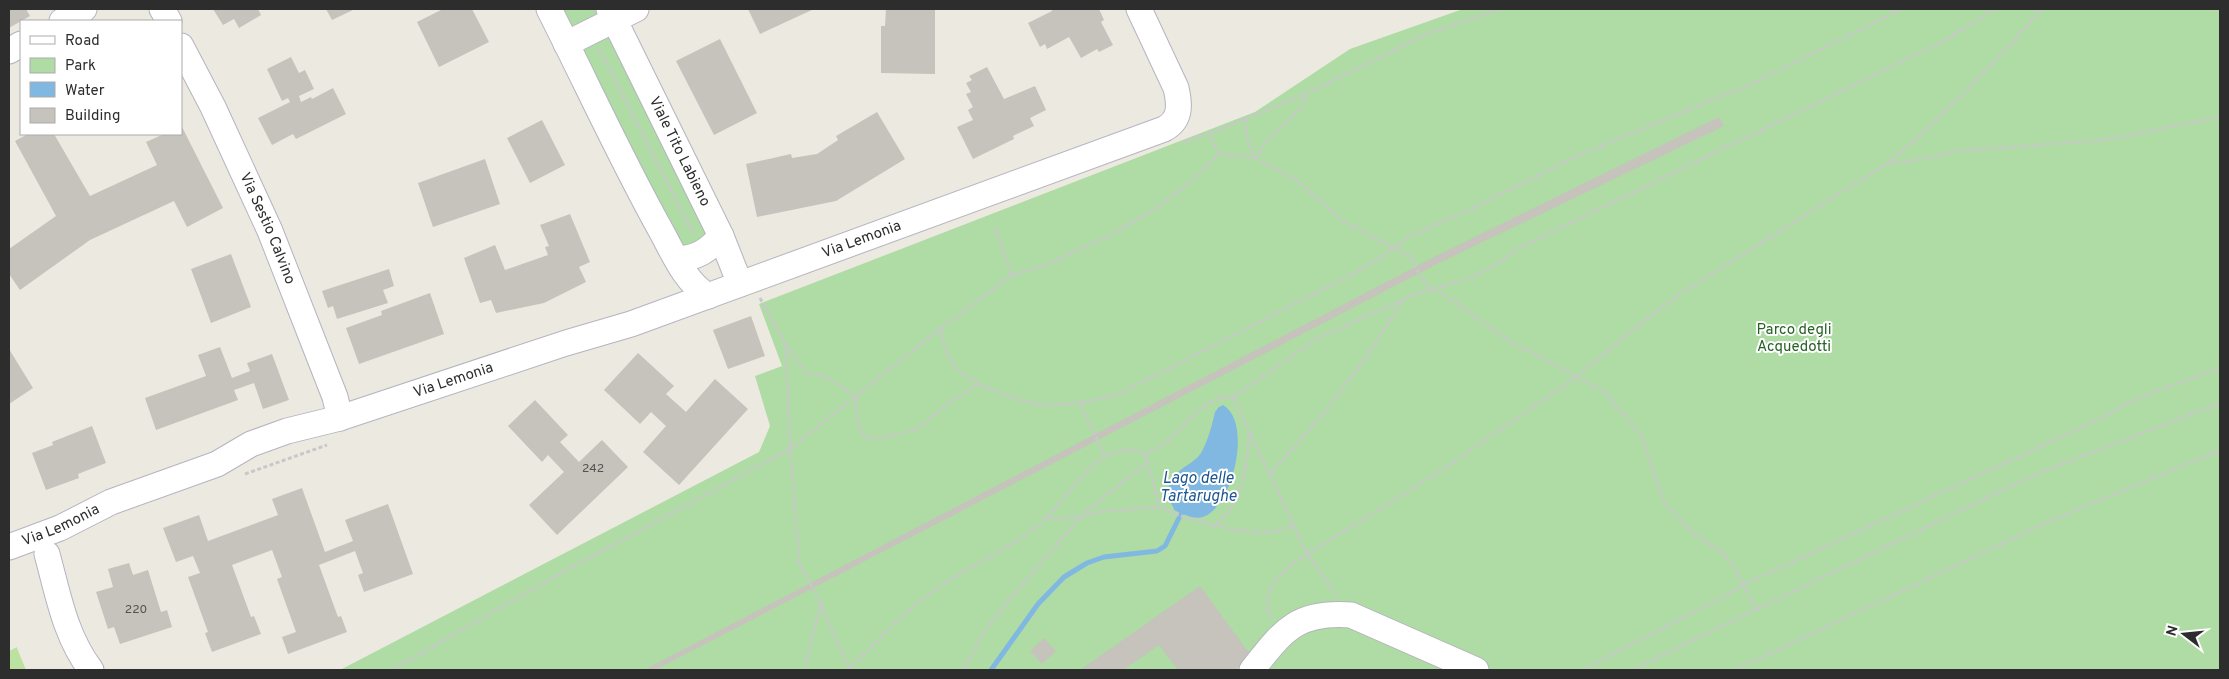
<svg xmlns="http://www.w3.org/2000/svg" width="2229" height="679" font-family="Overpass,sans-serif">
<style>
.green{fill:#aedca4}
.pitch{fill:#bce2a1}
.water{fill:#80b8e2}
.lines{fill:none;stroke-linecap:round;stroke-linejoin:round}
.stream{stroke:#80b8e2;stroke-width:5}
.building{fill:#c5c3bc}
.minor-casing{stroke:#b4b4bf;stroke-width:27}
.path{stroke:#c8c8c8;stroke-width:3;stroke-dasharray:4 2.5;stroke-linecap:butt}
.minor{stroke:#fff;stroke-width:25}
.labels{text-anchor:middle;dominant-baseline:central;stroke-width:4;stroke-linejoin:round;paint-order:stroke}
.number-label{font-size:12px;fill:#535251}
.street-label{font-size:15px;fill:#2d2d2d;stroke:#fff}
.park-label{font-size:15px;fill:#266323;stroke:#fff}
.water-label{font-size:16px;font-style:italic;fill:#1d5690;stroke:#fff}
</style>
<rect width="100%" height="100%" fill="#ece9e1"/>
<g class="green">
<path d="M558,9H595L597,13L596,15L571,27Z"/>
<path d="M1463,9H2220V670H340L759,452L770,426L755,376L782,366L759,304L1255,112L1350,49Z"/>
<path d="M608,37L611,38L709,234L683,251L582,52L583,48Z"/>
</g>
<path class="pitch" d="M17,647V648L26,670H9V651Z"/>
<path class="water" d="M1223,405C1253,422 1233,507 1203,517C1195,520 1182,514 1174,510C1173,504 1167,500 1168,493C1169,469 1192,467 1201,453C1208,441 1212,425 1215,412L1219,407Z"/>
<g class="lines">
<path class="stream" d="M991,670L1038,604L1064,577L1087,563L1104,557L1157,551L1165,546L1183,510"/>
</g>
<g class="building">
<path d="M9,9H26L30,16L9,28Z"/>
<path d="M213,9H258L261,15L239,28L234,19L223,25Z"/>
<path d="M326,9H355L332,20Z"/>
<path d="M443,9H472L489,42L439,67L417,22Z"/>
<path d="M748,9H814L760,34Z"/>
<path d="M886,9H935V74L881,73V26H885Z"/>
<path d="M1051,9H1099L1104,20L1101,22L1113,45L1099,52L1097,49L1081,58L1069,37L1047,49L1045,44L1040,47L1028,23L1052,11Z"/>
<path d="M720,39L757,113L714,135L676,61Z"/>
<path d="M291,57L299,73L305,70L314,89L299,96L301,102L311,97L312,99L333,88L346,114L296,139L293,134L272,145L258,118L290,102L288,98L282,101L267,69Z"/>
<path d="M987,67L1004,99L1035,86L1046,110L1030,118L1034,126L1013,136L1014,139L973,159L957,127L973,120L968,110L973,107L966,94L971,92L966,83L972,80L969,76Z"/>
<path d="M877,112L905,159L836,201L757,217L746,164L791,154L792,158L817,154L838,140L836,136Z"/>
<path d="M1719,117L1724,126L1439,263L655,670H644L1436,256Z"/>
<path d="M542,120L565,165L530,183L507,138Z"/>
<path d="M181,125L223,208L187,227L174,201L90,240L20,290L9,274V249L56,216L15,141L28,134H54L90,196L157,165L146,142L164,134H181Z"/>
<path d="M485,159L500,204L433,227L418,183Z"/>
<path d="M570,214L590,262L579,267L586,282L544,303L496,313L491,300L480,303L464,258L495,245L505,270L548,255L545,247L549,246L540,225Z"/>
<path d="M231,254L251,307L211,323L191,269Z"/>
<path d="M389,269L394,286L383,290L388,303L337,319L333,306L328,308L322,291Z"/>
<path d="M430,293L444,334L359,364L346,328L382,315L381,311Z"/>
<path d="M751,316L765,356L728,369L713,330Z"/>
<path d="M220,347L232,378L250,371L247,363L272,354L289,400L263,409L254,383L234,390L238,400L156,430L145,398L206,376L198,355Z"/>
<path d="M9,349L33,388L9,404Z"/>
<path d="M638,353L674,386L666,394L686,412L715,379L748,409L679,485L643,452L666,426L651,412L640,424L604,390Z"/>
<path d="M535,400L568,435L560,442L579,462L602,440L628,467L557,535L529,505L564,472L548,455L542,462L508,426Z"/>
<path d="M92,426L106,463L78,474L79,478L46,490L32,453L53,445L52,442Z"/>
<path d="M302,488L325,552L353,541L345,520L388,504L413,574L364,592L358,575L363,573L355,551L319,565L338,617L341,616L347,632L288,654L282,637L296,632L277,579L282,577L272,550L232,565L251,617L254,616L261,634L212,652L205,633L208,632L188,577L200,573L193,556L176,562L163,528L199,515L208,541L278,515L272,499Z"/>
<path d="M129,563L133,575L148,570L161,612L167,610L172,627L120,644L114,627L108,629L96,592L113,587L108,569Z"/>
<path d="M1200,586L1252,657L1235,670H1178L1159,645L1123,670H1080Z"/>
<path d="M1044,638L1056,651L1042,664L1030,651Z"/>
</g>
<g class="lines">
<g class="minor-casing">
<g id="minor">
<path d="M162,9L169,21"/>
<path d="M549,9C586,82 620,157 660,229C673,252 684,281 708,296"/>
<path id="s1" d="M609,9L721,236L740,284"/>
<path d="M62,21L84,9"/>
<path d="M566,44L636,9"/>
<path id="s2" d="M181,46L213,107L270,231L335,397L340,418"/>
<path d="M9,51L21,44"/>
<path d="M677,259C697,258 708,251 721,236"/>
<path id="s3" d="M9,547L60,528L111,502L217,464L251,444L287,431L340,418L566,343L631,324L1164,129C1181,120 1180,105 1176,88L1139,9"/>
<path d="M47,554C58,594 65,636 91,670"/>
<path d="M1252,670C1283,631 1296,611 1351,615L1476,670"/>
</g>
</g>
<g class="path">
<path d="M599,49L694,235"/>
<path d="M1246,119C1244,134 1249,145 1256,158L1268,140L1302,107L1307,93"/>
<path d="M1209,134L1307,93L1429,33L1501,9"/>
<path d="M1183,142L1209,134L1219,154L1256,158L1298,181L1343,221L1411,257L1420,276L1430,288L1443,294L1512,343L1540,356L1605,393L1641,435L1664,502L1689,530L1723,553L1732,563L1756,610"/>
<path d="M1890,163L1923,159L1959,151L2103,140L2220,117"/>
<path d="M995,229L1012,275"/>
<path d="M760,298L786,345L805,372L826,377L857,397C856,412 855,426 867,438L887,437L917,429L950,402L980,383"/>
<path d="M940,329L1012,275L1046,265L1110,235L1152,211L1184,187L1219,154"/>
<path d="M786,346L790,449L799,563L821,604L808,652L805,670"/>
<path d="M1233,397L1308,555L1336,594"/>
<path d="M1079,402L1105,456"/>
<path d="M1145,454L1160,507C1190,522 1238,533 1271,532C1278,532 1287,527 1293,525"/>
<path d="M245,474L327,445"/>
<path d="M1270,474L1325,412L1367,356L1402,302"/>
<path d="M1048,517L1055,519L1081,516L1149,461"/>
<path d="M1216,524C1243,503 1248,464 1249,432"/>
<path d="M821,605L850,670"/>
<path d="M1271,618C1261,595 1274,581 1290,565L1436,474L1577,377L1631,331L1680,294L1888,163C1944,116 1994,63 2042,9"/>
<path d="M392,670L549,580L790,449L940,329C944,342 948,362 959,371C976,385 1015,400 1037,404C1054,407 1100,400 1117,395L1347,277L1377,260L1408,237L1469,210L1575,157L1753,83L1902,9"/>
<path d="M848,670C873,646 897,618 925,597C961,570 1005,552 1040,524C1060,507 1085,467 1106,456C1119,450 1133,447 1145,454C1153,450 1163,446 1169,440C1187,423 1206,395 1233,397L1318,338L1416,294L1470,278L1496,265L1515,250L1940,43L1995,9"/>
<path d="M963,670L983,634L1005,605L1081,516L1106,511L1160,507"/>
<path d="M1584,670C1636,640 1692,615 1745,584L2104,417L2129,402L2154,392L2220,368"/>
<path d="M1634,670L1660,656L2034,475L2220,403"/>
<path d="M1735,670L2052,520L2220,450"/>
</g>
<use href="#minor" class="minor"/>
</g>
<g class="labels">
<g class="number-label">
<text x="593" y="469">242</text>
<text x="136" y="610">220</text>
</g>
<g class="street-label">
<text stroke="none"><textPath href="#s1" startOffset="159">Viale Tito Labieno</textPath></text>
<text stroke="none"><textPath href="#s2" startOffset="202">Via Sestio Calvino</textPath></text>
<text stroke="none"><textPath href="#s3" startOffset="908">Via Lemonia</textPath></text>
<text stroke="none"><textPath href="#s3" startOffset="476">Via Lemonia</textPath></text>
<text stroke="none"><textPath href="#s3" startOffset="56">Via Lemonia</textPath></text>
</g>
<g class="park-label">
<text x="1794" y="330">Parco degli<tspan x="1794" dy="17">Acquedotti</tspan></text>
</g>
<g class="water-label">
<text x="1198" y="479">Lago delle<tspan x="1198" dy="18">Tartarughe</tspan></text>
</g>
</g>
<rect width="2229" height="679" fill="none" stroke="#2d2d2d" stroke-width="20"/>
<rect x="20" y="20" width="162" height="115" fill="#ffffff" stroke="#ababab"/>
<rect x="30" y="36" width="25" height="8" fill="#ffffff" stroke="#ababab"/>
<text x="65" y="45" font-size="15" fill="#2d2d2d">Road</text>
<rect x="30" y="58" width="25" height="15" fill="#aedca4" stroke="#ababab"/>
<text x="65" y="70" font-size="15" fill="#2d2d2d">Park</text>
<rect x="30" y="82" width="25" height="15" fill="#80b8e2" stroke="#ababab"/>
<text x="65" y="95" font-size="15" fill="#2d2d2d">Water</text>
<rect x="30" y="108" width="25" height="15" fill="#c5c3bc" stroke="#ababab"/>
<text x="65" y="120" font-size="15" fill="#2d2d2d">Building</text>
<g transform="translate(2184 634) rotate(286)" stroke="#ffffff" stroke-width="4" paint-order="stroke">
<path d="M0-4L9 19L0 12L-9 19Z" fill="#2d2d2d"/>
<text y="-8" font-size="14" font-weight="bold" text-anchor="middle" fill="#2d2d2d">N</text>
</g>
</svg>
